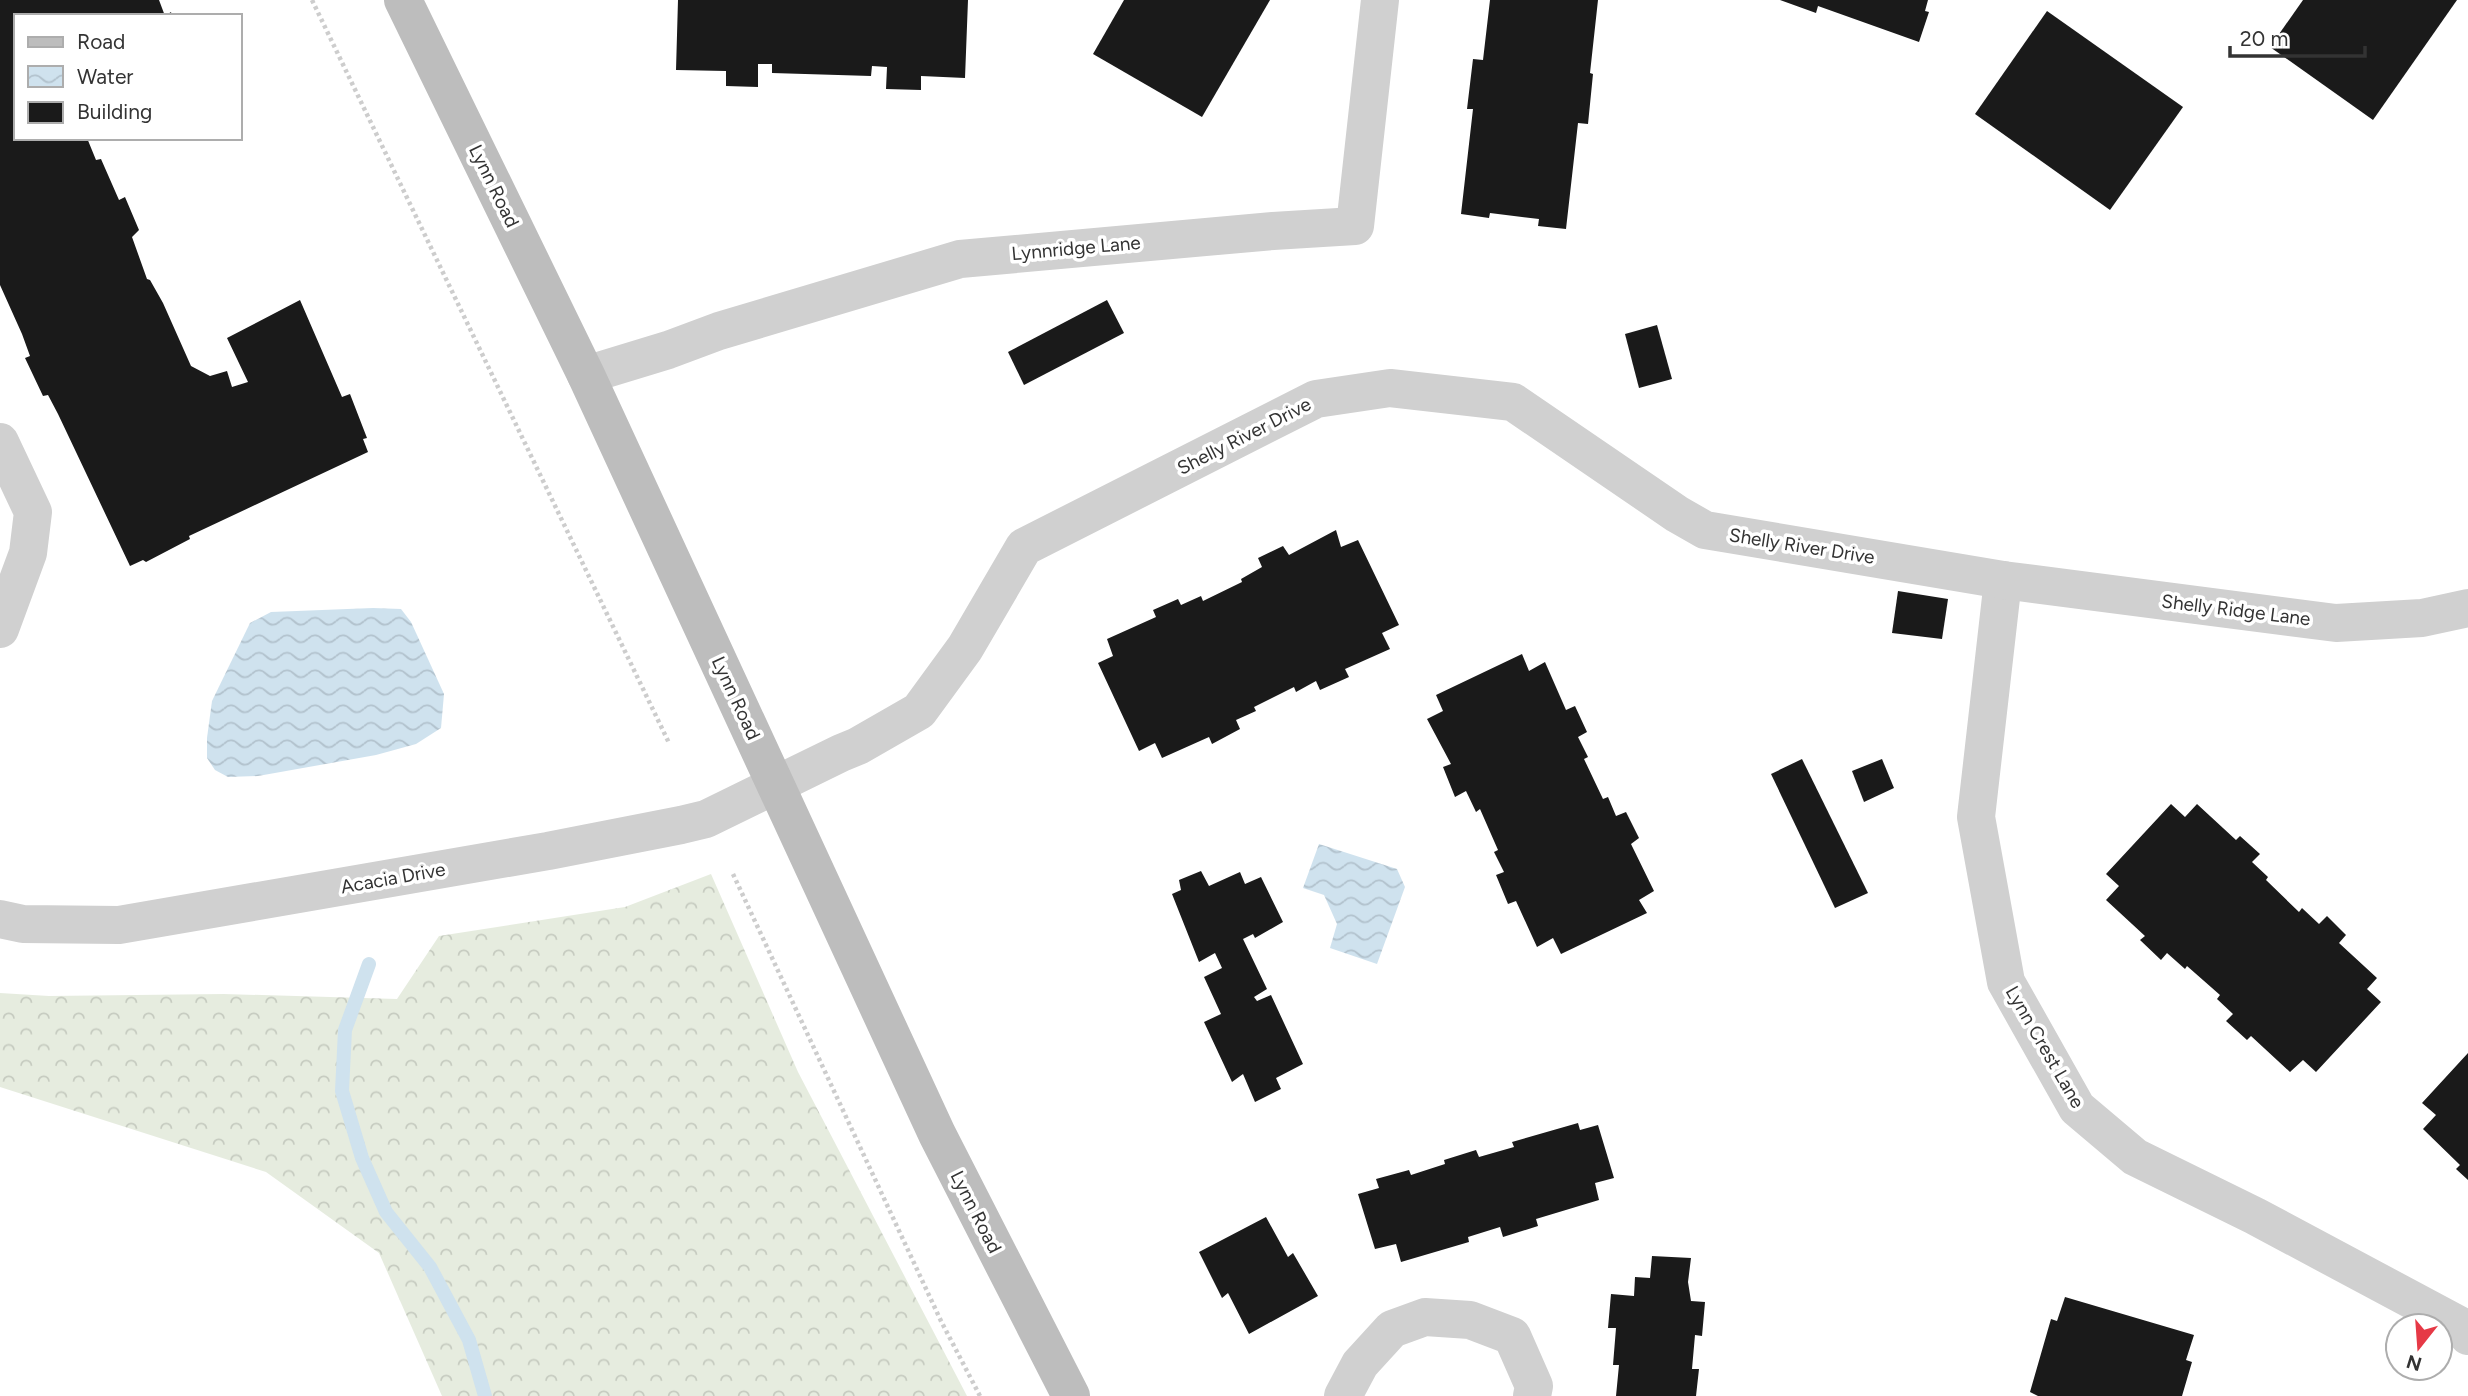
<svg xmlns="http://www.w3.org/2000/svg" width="2468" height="1396" font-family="Figtree,sans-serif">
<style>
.forest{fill:url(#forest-crowns)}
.water{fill:url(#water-waves)}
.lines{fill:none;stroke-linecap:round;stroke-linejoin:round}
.stream{stroke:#cfe2ee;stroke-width:14}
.building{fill:#1a1a1a}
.path{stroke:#cdcdcd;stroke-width:4.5;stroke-dasharray:3.5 3.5;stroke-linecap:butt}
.minor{stroke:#d0d0d0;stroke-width:38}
.secondary{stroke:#bdbdbd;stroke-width:38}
.labels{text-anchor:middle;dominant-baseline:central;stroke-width:7;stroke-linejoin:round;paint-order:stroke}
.street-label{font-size:19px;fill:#333;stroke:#fff}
</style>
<defs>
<pattern id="forest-crowns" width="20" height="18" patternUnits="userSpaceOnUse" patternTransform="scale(1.75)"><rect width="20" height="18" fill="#e6ecdf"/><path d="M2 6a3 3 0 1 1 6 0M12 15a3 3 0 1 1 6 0" fill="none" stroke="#c6cbc0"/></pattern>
<pattern id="water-waves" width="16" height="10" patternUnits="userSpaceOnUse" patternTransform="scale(1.75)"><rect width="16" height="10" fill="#cfe2ee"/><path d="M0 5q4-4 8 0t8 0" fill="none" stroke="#b2c2cd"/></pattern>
</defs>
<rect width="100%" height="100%" fill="#fff"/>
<path class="forest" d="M711,874L798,1072L967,1396H442L379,1253L266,1172L0,1087V993L49,996L224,994L397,999L439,936L625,907Z"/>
<g class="water">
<path d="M373,608L401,609L411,622L444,694L441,728L416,744L376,755L258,776L228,777L215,770L207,758V738L212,701L250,623L271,612Z"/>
<path d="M1319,844L1397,869L1405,887L1377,964L1330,948L1337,924L1324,895L1303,888Z"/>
</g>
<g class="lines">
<path class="stream" d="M369,964L345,1030L342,1091L362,1158L386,1212L430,1267L469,1340L485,1396"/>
</g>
<g class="building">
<path d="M0,0H159L165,16L171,12L172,16H16V138H87L96,160L101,159L119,200L125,197L139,230L132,237L147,279L150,280L163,303L191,366L210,376L227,371L232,387L248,382L227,338L300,300L342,397L350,394L367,438L363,439L368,452L189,536L190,539L146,562L143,560L130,566L58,414L48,395L43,396L25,358L30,356L22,334L0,285Z"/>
<path d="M678,0H968L965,78L921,76V90L886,89L887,67L872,66L871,76L772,73V64H758V87L726,86V71L676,70Z"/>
<path d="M1124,0H1270L1202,117L1093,54Z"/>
<path d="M1490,0H1598L1590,73L1593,74L1588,124L1578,123L1566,229L1538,226L1539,219L1490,213L1489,218L1461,214L1473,109H1467L1473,59L1483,60Z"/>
<path d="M1780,0H1928L1925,11L1929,12L1919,42L1818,6L1816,13Z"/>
<path d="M2303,0H2457L2373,120L2270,47Z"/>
<path d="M2047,11L2183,107L2110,210L1975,114Z"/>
<path d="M1107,300L1124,333L1024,385L1008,352Z"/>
<path d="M1657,325L1672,379L1639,388L1625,334Z"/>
<path d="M1336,530L1341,547L1358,540L1399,625L1382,633L1390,649L1345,669L1349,677L1320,690L1316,681L1296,692L1294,687L1254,707L1256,711L1236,720L1240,729L1212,744L1209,737L1162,758L1155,743L1139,751L1098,663L1113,656L1107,639L1156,617L1153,610L1178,599L1181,605L1201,596L1203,601L1242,582L1241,579L1262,567L1258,558L1283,546L1289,555Z"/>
<path d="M1898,591L1948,599L1942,639L1892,633Z"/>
<path d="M1522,654L1529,671L1545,662L1566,710L1575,706L1587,732L1578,737L1588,757L1584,759L1603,799L1608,797L1616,816L1626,812L1639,838L1631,844L1654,891L1639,900L1647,913L1561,954L1553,938L1537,947L1516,901L1508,904L1496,875L1504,872L1494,852L1498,850L1480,809L1476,812L1466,791L1455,797L1443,767L1451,764L1427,719L1443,711L1436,695Z"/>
<path d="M1802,759L1868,893L1835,908L1771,774Z"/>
<path d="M1882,759L1894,788L1864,802L1852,771Z"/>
<path d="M2171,804L2185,817L2197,804L2236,840L2240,836L2260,854L2252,862L2268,877L2266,880L2299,912L2302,908L2319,924L2327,916L2346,935L2339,943L2377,978L2367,989L2381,1002L2316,1072L2303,1060L2290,1072L2251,1036L2247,1040L2226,1021L2233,1014L2217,999L2220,995L2187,966L2185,969L2167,953L2161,960L2140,940L2145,936L2106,900L2119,886L2106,874Z"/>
<path d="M1201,871L1209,886L1240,872L1245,884L1261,877L1283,922L1255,938L1253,934L1243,939L1267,989L1254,997L1257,1001L1271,995L1303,1064L1276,1078L1281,1089L1255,1102L1243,1074L1232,1082L1204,1022L1221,1014L1204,977L1222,968L1215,953L1199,962L1172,894L1181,890L1179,880Z"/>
<path d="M2468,1053V1180L2456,1169L2460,1165L2423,1129L2436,1115L2422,1103Z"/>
<path d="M1578,1123L1580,1130L1598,1125L1614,1178L1595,1183L1599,1200L1536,1219L1538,1226L1503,1237L1500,1227L1468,1237L1469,1242L1401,1262L1396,1244L1375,1249L1358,1194L1379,1188L1376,1179L1409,1170L1411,1175L1445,1164L1444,1160L1476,1150L1479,1157L1514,1147L1512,1142Z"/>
<path d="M1266,1217L1288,1257L1293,1253L1318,1296L1249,1334L1228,1293L1222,1298L1199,1252Z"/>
<path d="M1652,1256L1691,1258L1688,1282L1691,1301L1705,1302L1702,1336L1695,1335L1692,1369H1699L1696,1396H1616L1619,1365H1613L1616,1328H1608L1611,1294L1634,1296L1635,1277L1650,1278Z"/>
<path d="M2065,1297L2194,1335L2186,1360L2192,1362L2182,1396H2038L2030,1392L2051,1319L2057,1321Z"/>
</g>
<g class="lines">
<g class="path">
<path d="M312,0L669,743"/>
<path d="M733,874L941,1321L980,1396"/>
</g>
<g class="minor">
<path d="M586,375L668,350L719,331L960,259L1273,231L1355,226L1380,0"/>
<path d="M0,442L33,512L28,553L0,629"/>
<path d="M2003,580L1976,817L2006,982L2077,1108L2135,1157L2255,1216L2459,1325L2468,1336"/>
<path d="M0,919L23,924L119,925L548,851L681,825L706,819L841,753L858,746L919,711L965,648L1024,547L1316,399L1390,388L1513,402L1677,514L1705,530L2003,580L2336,623L2422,618L2468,608"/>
<path d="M1343,1396L1360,1364L1392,1329L1425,1317L1470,1320L1512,1336L1534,1386L1532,1396"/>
</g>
<path class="secondary" d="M403,0L586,375L937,1134L1071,1396"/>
</g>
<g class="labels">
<g class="street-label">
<text transform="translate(494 186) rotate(64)">Lynn Road</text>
<text transform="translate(1076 248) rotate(-5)">Lynnridge Lane</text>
<text transform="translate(1244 436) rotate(-27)">Shelly River Drive</text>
<text transform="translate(1802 546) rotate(9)">Shelly River Drive</text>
<text transform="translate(2236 610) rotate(7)">Shelly Ridge Lane</text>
<text transform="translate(736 698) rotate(65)">Lynn Road</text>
<text transform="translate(393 878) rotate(-10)">Acacia Drive</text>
<text transform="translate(2045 1047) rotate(60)">Lynn Crest Lane</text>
<text transform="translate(976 1212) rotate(63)">Lynn Road</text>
</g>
</g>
<rect x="14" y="14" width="228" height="126" fill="#ffffff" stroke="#adadad" stroke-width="2"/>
<rect x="28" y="37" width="35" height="10" fill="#bdbdbd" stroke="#adadad" stroke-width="2"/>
<text x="77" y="49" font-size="21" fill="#333333">Road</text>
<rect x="28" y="66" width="35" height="21" fill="url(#water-waves)" stroke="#adadad" stroke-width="2"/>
<text x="77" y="84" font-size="21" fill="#333333">Water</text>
<rect x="28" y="102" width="35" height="21" fill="#1a1a1a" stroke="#adadad" stroke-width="2"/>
<text x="77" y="119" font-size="21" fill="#333333">Building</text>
<g transform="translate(2419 1347) rotate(197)"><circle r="33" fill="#ffffff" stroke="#adadad" stroke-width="2"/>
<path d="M0-5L12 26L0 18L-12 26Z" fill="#e63946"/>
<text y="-10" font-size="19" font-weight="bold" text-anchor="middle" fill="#333333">N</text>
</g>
<path d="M2230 46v10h135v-10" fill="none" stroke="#333333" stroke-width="3.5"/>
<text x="2240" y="46" font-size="21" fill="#333333" stroke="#ffffff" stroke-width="5" paint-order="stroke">20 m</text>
</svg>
